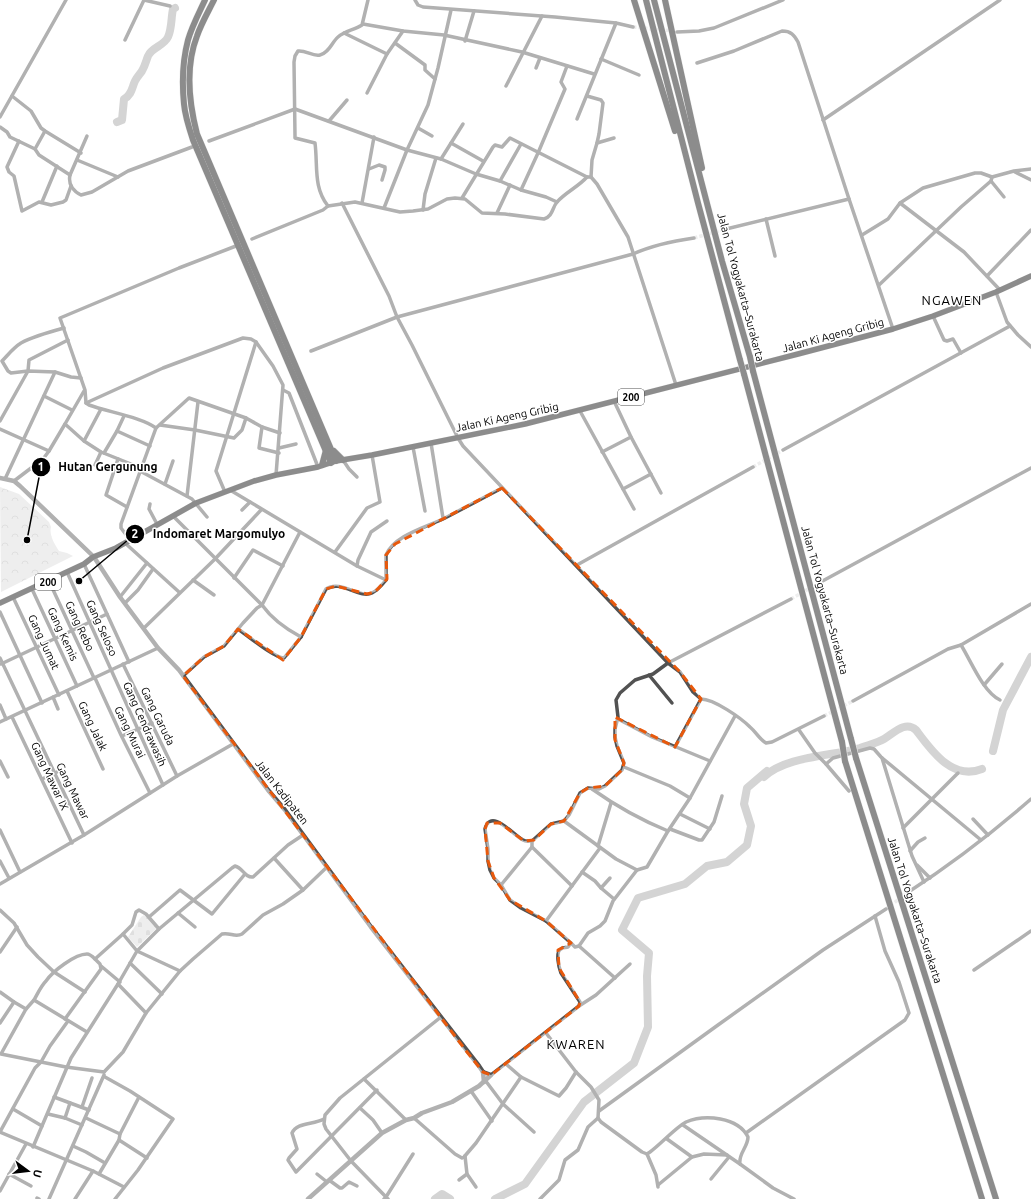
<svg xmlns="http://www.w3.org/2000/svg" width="1031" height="1199" font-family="Ubuntu,sans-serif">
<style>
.forest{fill:url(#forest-crowns)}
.cemetery{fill:url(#cemetery-stones)}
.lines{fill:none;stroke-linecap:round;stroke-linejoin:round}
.river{stroke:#a0a0a0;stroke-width:8}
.minor-tunnel{stroke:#d9d9d9;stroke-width:3.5;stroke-dasharray:3.5 2;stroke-linecap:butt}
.primary-casing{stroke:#dbdbdb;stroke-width:6}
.motorway-casing{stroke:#dbdbdb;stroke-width:7}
.minor{stroke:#525252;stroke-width:3.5}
.tertiary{stroke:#525252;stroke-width:4.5}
.primary{stroke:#000;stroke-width:5.5}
.motorway{stroke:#000;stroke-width:6}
.motorway-bridge-casing{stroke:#dbdbdb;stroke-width:7;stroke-linecap:butt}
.motorway-bridge{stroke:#000;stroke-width:6}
.marked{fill:none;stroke:#e8590c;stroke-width:3;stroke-dasharray:8 5;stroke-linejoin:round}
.labels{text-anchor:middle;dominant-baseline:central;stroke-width:3;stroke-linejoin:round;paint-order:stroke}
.shield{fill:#fff;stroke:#4c4c4c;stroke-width:1}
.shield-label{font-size:10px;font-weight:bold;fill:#000}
.street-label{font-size:11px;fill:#000;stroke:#fff}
.quarter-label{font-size:13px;letter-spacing:1px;fill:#000;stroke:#fff}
.leader{fill:none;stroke:#000;stroke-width:1.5}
.callout-dot{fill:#000;stroke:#fff;stroke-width:1.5}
.mark-label{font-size:12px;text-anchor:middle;font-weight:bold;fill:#fff}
.callout-label{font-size:12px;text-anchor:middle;font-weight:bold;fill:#000;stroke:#fff;stroke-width:3;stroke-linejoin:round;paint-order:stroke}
</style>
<defs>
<pattern id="forest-crowns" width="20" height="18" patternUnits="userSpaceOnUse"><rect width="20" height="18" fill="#d9d9d9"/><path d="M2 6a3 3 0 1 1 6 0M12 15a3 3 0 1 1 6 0" fill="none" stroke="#b8b8b8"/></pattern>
<pattern id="cemetery-stones" width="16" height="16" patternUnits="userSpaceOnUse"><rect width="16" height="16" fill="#d9d9d9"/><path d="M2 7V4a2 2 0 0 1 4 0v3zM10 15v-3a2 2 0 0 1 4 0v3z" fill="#b8b8b8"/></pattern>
</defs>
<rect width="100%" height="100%" fill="#fff"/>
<path class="forest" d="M0,487L19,494L49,522L51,527C49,535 54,543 59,551L67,553L73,556L1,592Z"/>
<path class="cemetery" d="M144,915L150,920L157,928L137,947L128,937L141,917Z"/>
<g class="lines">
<g class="river">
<path d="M117,122L122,120L124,99C132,95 132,87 135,81C137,77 140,74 142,71C145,66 146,61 148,56C152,47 164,46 168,37C172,28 171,18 173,9L175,8"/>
<path d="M993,751L1003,710L1031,657"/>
<path d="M764,777C785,756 833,756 860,748C868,745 877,743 884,739C893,734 905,720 916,730C931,750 952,781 982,769"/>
<path d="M435,1199L442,1194L450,1199"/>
<path d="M495,1199L525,1184L584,1102L634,1063L648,1027L647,976L649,953L622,930L638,898L685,884L707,866L727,862L747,845L751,826L744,804L747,788L767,771"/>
</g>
<g class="minor-tunnel">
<path d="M633,27L673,31"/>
<path d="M694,238L722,230"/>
<path d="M753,467L783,450"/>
<path d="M791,599L817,584"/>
<path d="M824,716L853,701"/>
<path d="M886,909L907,893"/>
</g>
<g class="primary-casing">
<path id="primary" d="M0,603L84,564L93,557L116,548L196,503L254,481L276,475L318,467L336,461L372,455L525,424L798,354L893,329L933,316L996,292L1031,276"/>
</g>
<g class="motorway-casing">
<g id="motorway">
<path d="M205,0C199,13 192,26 188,40C183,59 182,84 184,104C185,116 189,128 193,140L331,463"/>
<path d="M214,0C208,12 201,24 197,36C185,67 189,103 197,134L336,461"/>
<path d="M634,0L675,131"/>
<path d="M646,0L698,203L740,360"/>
<path d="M654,0L722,261L750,357"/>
<path d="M665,0L702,168"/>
<path d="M753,371L851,739"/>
<path d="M744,374L842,742"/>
<path d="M334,451L343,460"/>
<path d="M322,465L326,450"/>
<path d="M856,758L996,1199"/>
<path d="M845,761L982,1199"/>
</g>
</g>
<g class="minor">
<path d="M144,0L170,6"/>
<path d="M368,0L362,25C354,30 345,31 338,37C332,42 329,53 320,55C313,57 306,50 298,51L295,56L294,62L295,136V138L315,143C318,166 313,187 328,206L355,202L400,212L413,211L428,209L447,199L455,198L465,199L482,213L505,214L544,219C553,216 552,208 557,202C566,192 578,187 587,177H591L597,184L628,237L676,385"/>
<path d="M415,0L418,5L423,7L555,17L616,23L633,27"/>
<path d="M363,24L403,31L444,35L522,52L594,74"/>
<path d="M677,32L699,31L714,28L783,0"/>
<path d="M344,33L387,54"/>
<path d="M125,40L144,0"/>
<path d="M465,41L474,11"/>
<path d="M395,43L425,65V70L435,79"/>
<path d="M601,59L639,75"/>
<path d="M697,63L734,51L782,31C791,31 794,35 798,42L849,199"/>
<path d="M536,68L540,58"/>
<path d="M506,86L542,16"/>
<path d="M367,93L387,54L403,31"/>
<path d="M12,96L31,111L41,128L45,131L81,153"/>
<path d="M587,96L601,100L603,103L599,134L597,143"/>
<path d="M0,117L66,0"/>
<path d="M577,119L616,23"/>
<path d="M823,120L1000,0"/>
<path d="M329,121L347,100"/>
<path d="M0,127L7,132L10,137L35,149L39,155L70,175C68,184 73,191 81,195L92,192L128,171L192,147"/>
<path d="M418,128L432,136"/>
<path d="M19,141L7,167L9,172L14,176L22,211L39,202L51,205L63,202L66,200L71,186"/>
<path d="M209,141L295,109L407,150L441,159L476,174L500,181L521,190L546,197L557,202"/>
<path d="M451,143L483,161"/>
<path d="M35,149L45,131"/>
<path d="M441,159L463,124"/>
<path d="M77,160L118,177"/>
<path d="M369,169L379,165L385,167V170L382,180"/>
<path d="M1015,172L1031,180"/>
<path d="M70,175L87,136"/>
<path d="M591,177L592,160L597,143L614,138"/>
<path d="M500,181L521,144"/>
<path d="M991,181L1004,197"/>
<path d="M521,190L538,153L565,89L561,82L567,66"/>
<path d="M462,198L493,147L495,145L502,147L510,138L587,177"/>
<path d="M42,202L57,166"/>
<path d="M342,203L389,296L397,317L412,345L458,438L463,446L668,663L653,674L635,680L620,693L616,700L618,717L615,729V737L617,746L624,763L622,770L605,786L599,789L588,788L580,793L569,815L564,821L551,824L532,841C529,841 526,842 523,840C514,836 491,807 485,829L488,849V861L490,870L494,878L501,885L510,900L521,908L546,921L571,943L568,947C566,948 563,947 561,949C555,952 559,968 561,973L580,1002L579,1006L491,1075"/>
<path d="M362,203L374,137"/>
<path d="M900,203L964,252L1000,290"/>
<path d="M384,208L407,150L428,105L438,68L451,10"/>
<path d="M423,210L425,194L436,158"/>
<path d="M497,213L510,185"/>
<path d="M766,219L775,256"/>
<path d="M722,230L849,199L893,329"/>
<path d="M862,235L888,219L900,203L923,188L975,173H981L992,177L1014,171L1031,169"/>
<path d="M252,239L323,210L328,206"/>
<path d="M236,246L179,268L60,318L85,390L86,403L89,405C108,412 141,417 156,428L189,398L246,418L262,427L280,433"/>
<path d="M987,276L1031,230"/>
<path d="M879,285L961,207L991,181L992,177"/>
<path d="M996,292L1007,322L1018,335L1031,347"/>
<path d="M933,316L944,340L947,341L953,339L961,353"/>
<path d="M64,328C49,332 34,336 21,343C13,348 8,355 2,361L8,371L11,373L28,371L29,360L68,340"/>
<path d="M311,351L397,317L633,254C653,245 673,241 694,238"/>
<path d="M283,390L289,393L318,467"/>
<path d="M44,396L72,410"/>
<path d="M614,401L631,437L661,493"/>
<path d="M86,403L163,368L243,338L251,339L256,342L273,366L283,385L276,475"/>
<path d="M101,409L84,441L101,452L141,468"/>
<path d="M580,411L634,509"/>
<path d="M0,421L28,371L55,372"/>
<path d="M160,425L195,430L234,438L242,430L246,418"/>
<path d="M262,427L259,448L279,453"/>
<path d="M0,429L49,451L65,424"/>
<path d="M117,431L150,446"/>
<path d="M84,441L65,424L84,391"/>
<path d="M431,443L443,518"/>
<path d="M413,447L425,511"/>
<path d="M279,448L296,444"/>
<path d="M783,450L1010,326"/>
<path d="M602,452L631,437"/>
<path d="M104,453L117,431L124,416"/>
<path d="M118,459L106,495L127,507"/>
<path d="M343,460L349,469L357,477"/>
<path d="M95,465L101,452"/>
<path d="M140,471L192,499L207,517"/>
<path d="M5,479L55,372L71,377L81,378"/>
<path d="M14,481L43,459L49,451"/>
<path d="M165,484L173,461"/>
<path d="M623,489L651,474"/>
<path d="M230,490L357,566L386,580"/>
<path d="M225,492L216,471L256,342"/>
<path d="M187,496L198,402"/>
<path d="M150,504L149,509L157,524"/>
<path d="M242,510L250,502"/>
<path d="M173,516L262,605C272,619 286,629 301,637"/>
<path d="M130,540L121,528V524L156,428"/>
<path d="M125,543L179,592"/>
<path d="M335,552L367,508L380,502L372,455"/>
<path d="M84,564L129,662"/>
<path d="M577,565L753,467"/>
<path d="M357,566L358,560L371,532L387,521"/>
<path d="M67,572L163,785"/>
<path d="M234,578L253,550L283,566"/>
<path d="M193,580L214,595"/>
<path d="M49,581L94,678"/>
<path d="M817,584L1031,468"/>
<path d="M32,589L77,686"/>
<path d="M13,597L59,695"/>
<path d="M120,597L147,563"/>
<path d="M791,599L668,663L680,672L693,692L701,699C714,699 741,718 750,727C756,732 759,739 766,743L772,742L824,716"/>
<path d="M125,603L138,590L153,569"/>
<path d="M0,612L42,703"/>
<path d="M144,628L215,559L261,510"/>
<path d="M238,629C247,635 274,658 284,658L301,637L326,589C341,579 359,599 372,593C378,590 382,585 386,580V555C394,535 427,527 445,518C464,508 483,498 502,488"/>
<path d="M961,645C971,661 983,692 1000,700"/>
<path d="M0,658L84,835"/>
<path d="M1,664L107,614"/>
<path d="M123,664L177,776"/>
<path d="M649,675L672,703"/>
<path d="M183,676L204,657L224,646L243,623L257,608L262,605L300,532"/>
<path d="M95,678L121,735L150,793"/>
<path d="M984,685L1002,664"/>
<path d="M67,691L103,769"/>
<path d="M53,697L58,709"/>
<path d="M853,701L948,649L961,645L1031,604"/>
<path d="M0,705L6,719"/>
<path d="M12,717L72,843"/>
<path d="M618,719L652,737L710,761"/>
<path d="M0,722L158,648"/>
<path d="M799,730L815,753L826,764L833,758L870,748L874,749L881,757L981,840"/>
<path d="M122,736L152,723"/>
<path d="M675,747L701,699"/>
<path d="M882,758L912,856L924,882"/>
<path d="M0,761L8,777"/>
<path d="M826,764L849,791"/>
<path d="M624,767L670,786L690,798"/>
<path d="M42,779L59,771"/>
<path d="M592,789C616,806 641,820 668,831L690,798L735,716"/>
<path d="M680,814L710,829"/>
<path d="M973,819L988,835"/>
<path d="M564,821L616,859L637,870L647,867L668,831"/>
<path d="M903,828L958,773"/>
<path d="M670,829L699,840H702L714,822L722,796"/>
<path d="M0,830L20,872"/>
<path d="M532,841V847L572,886"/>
<path d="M598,846L611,803"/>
<path d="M910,851L918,842L925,838"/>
<path d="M274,858L303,890"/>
<path d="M0,861L9,878"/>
<path d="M917,865L930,878"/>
<path d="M582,872L595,881L601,888"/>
<path d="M610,878L601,888L614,899"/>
<path d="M0,884L84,835L177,776L233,744"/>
<path d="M501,885L532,847"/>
<path d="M907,893C950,865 992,833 1031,799"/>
<path d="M0,910L14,923L27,945L38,957L54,972L85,992"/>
<path d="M178,913L195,927"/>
<path d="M149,917L180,890L212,914L245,874"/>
<path d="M546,921L600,848"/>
<path d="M123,934L132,925L136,912L139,910L146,914L159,929"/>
<path d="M571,943L575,947L579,946L615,978"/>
<path d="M579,946L588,933L600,926L605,921L613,901L637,870"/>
<path d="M0,952L17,927"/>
<path d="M130,963L162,994"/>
<path d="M101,966L120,982"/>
<path d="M974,970L1031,931"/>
<path d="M118,984L146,1013"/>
<path d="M0,992L14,1002L26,1009L34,1000L87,1032"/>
<path d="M34,1000C38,993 41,986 46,981C53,971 75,954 87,954C90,954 93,957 95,959L123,934L137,951L180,971"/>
<path d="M579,1006L596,995L630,964"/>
<path d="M26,1009L1,1054L66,1067L104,1072"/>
<path d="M65,1019L101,969L100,964L95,959"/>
<path d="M0,1023L14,1002"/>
<path d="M546,1033L576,1072L591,1087L599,1100L598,1118L601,1122L642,1152L647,1154L650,1152C661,1144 675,1128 686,1122C705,1114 738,1117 748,1137C748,1147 738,1154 740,1164L773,1188L794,1199"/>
<path d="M506,1064L521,1077L559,1096L566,1088L576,1072"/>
<path d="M104,1072L123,1052L146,1013L180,971L193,959L222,934C230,932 235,938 242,934L263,915L283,904L303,890L327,867"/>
<path d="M105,1077L130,1091L173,1119L138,1170L115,1199"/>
<path d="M364,1079L406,1120"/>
<path d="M485,1080L503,1104L534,1132"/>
<path d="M471,1091L492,1121"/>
<path d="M54,1097L89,1110"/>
<path d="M82,1107L92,1078"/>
<path d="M360,1108L373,1120L382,1133"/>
<path d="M13,1109L42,1126"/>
<path d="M599,1111L718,1025L823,950L886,909"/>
<path d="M48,1114L65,1118L82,1125"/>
<path d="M65,1118L70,1103"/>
<path d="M86,1118L120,1134"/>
<path d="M414,1118L455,1154L462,1158L464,1157L476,1143L521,1077"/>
<path d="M324,1119C313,1125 297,1122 292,1133L297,1149L289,1158L288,1160L296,1172L377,1090"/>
<path d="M683,1125L740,1164"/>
<path d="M0,1132L93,1171L124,1187"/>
<path d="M0,1132L35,1068L41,1062L50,1046L68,1021"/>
<path d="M746,1133L905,1020L909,1013L899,982L885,951L875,916"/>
<path d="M667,1139L692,1157"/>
<path d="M119,1140L147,1158"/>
<path d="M73,1146L86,1152L105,1163"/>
<path d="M33,1147L71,1058L118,984L137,951L159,929L232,868L235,866C243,868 245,878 253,877L288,845L303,835"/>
<path d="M647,1154L656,1175L658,1187"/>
<path d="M465,1156L467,1174L476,1187"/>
<path d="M9,1174L31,1186"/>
<path d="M99,1174L119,1140L120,1134L139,1097"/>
<path d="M317,1174L327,1182"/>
<path d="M711,1179L729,1157"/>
<path d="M329,1180L340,1188H342L349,1182L357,1186"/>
<path d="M459,1180L467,1174"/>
<path d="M658,1185L692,1157L704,1154L727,1155"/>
<path d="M0,1191L26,1144"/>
<path d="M37,1198L39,1199"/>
<path d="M49,1199L104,1075"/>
<path d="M75,1199L93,1171"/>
<path d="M384,1199L386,1197L351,1161L326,1129L324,1124L325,1115L340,1098L441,1017"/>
<path d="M388,1199L386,1197L413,1154"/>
<path d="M540,1199L559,1180L565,1160L578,1150L588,1127L598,1118"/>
</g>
<g class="tertiary">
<path d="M0,478L14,481L20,486L94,557"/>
<path d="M94,557L120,597L158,648L179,670L268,790L285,810L371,927L479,1066L483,1072L484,1082"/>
<path d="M308,1199L382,1133L406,1120L414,1118L422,1113L452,1102L479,1086L491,1075L483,1072"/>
</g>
<use href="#primary" class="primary"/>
<use href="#motorway" class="motorway"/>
<g class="motorway-bridge-casing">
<g id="motorway-bridge">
<path d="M750,357L753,371"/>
<path d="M740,360L744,374"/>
<path d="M851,739L856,758"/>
<path d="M842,742L845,761"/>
</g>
</g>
<use href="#motorway-bridge" class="motorway-bridge"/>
</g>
<path d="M0 0H1031V1199H0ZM502,488L680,672L701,699L675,747L615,717V740L624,763L622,770L605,786L588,788L580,793L564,821L551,824L534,840L524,841L500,823H487L485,829L488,861L494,878L510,900L546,921L571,943L558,950L559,968L580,1002L579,1006L491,1075L483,1072L467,1052L183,676L204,657L224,646L238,629L283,660L301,637L326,589L336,586L367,594L375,592L387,579L386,555L395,544Z" fill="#fff" fill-opacity=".55" fill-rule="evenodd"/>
<path class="marked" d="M502,488L680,672L701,699L675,747L615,717V740L624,763L622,770L605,786L588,788L580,793L564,821L551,824L534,840L524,841L500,823H487L485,829L488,861L494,878L510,900L546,921L571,943L558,950L559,968L580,1002L579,1006L491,1075L483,1072L467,1052L183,676L204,657L224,646L238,629L283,660L301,637L326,589L336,586L367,594L375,592L387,579L386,555L395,544Z"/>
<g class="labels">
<g class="shield">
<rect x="618" y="389" width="26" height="16" rx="3"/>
<rect x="35" y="574" width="26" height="16" rx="3"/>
</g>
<g class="shield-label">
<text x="631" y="397">200</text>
<text x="48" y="582">200</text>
</g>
<g class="street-label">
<text transform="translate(741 287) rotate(75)">Jalan Tol Yogyakarta–Surakarta</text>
<text transform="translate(833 335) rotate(-15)">Jalan Ki Ageng Gribig</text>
<text transform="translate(507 417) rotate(-12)">Jalan Ki Ageng Gribig</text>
<text transform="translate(825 600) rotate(75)">Jalan Tol Yogyakarta–Surakarta</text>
<text transform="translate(80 626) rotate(65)">Gang Rebo</text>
<text transform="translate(102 628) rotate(66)">Gang Seloso</text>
<text transform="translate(63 634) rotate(65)">Gang Kemis</text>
<text transform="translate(44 642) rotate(65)">Gang Jumat</text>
<text transform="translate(158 716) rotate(64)">Gang Garuda</text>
<text transform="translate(145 724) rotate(66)">Gang Cendrawasih</text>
<text transform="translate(93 726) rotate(65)">Gang Jalak</text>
<text transform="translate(130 732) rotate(64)">Gang Murai</text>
<text transform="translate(50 776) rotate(65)">Gang Mawar IX</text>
<text transform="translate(73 791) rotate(64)">Gang Mawar</text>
<text transform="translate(282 792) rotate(52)">Jalan Kadipaten</text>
<text transform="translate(915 910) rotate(72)">Jalan Tol Yogyakarta–Surakarta</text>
</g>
<g class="quarter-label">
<text x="952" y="300">NGAWEN</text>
<text x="576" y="1044">KWAREN</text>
</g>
</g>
<path class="leader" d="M27 540L41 467M79 581L135 534"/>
<g class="callout-dot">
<circle cx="27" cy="540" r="4"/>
<circle cx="79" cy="581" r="4"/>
<circle cx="41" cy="467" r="10"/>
<circle cx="135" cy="534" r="10"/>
</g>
<g class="mark-label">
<text x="41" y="471">1</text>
<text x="135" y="538">2</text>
</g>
<g class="callout-label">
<text x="108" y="471">Hutan Gergunung</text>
<text x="219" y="538">Indomaret Margomulyo</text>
</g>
<g transform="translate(28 1171) rotate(105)" stroke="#ffffff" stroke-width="3" paint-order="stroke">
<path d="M0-3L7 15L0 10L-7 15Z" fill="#000000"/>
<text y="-6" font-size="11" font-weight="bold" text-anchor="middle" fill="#000000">U</text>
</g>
</svg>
